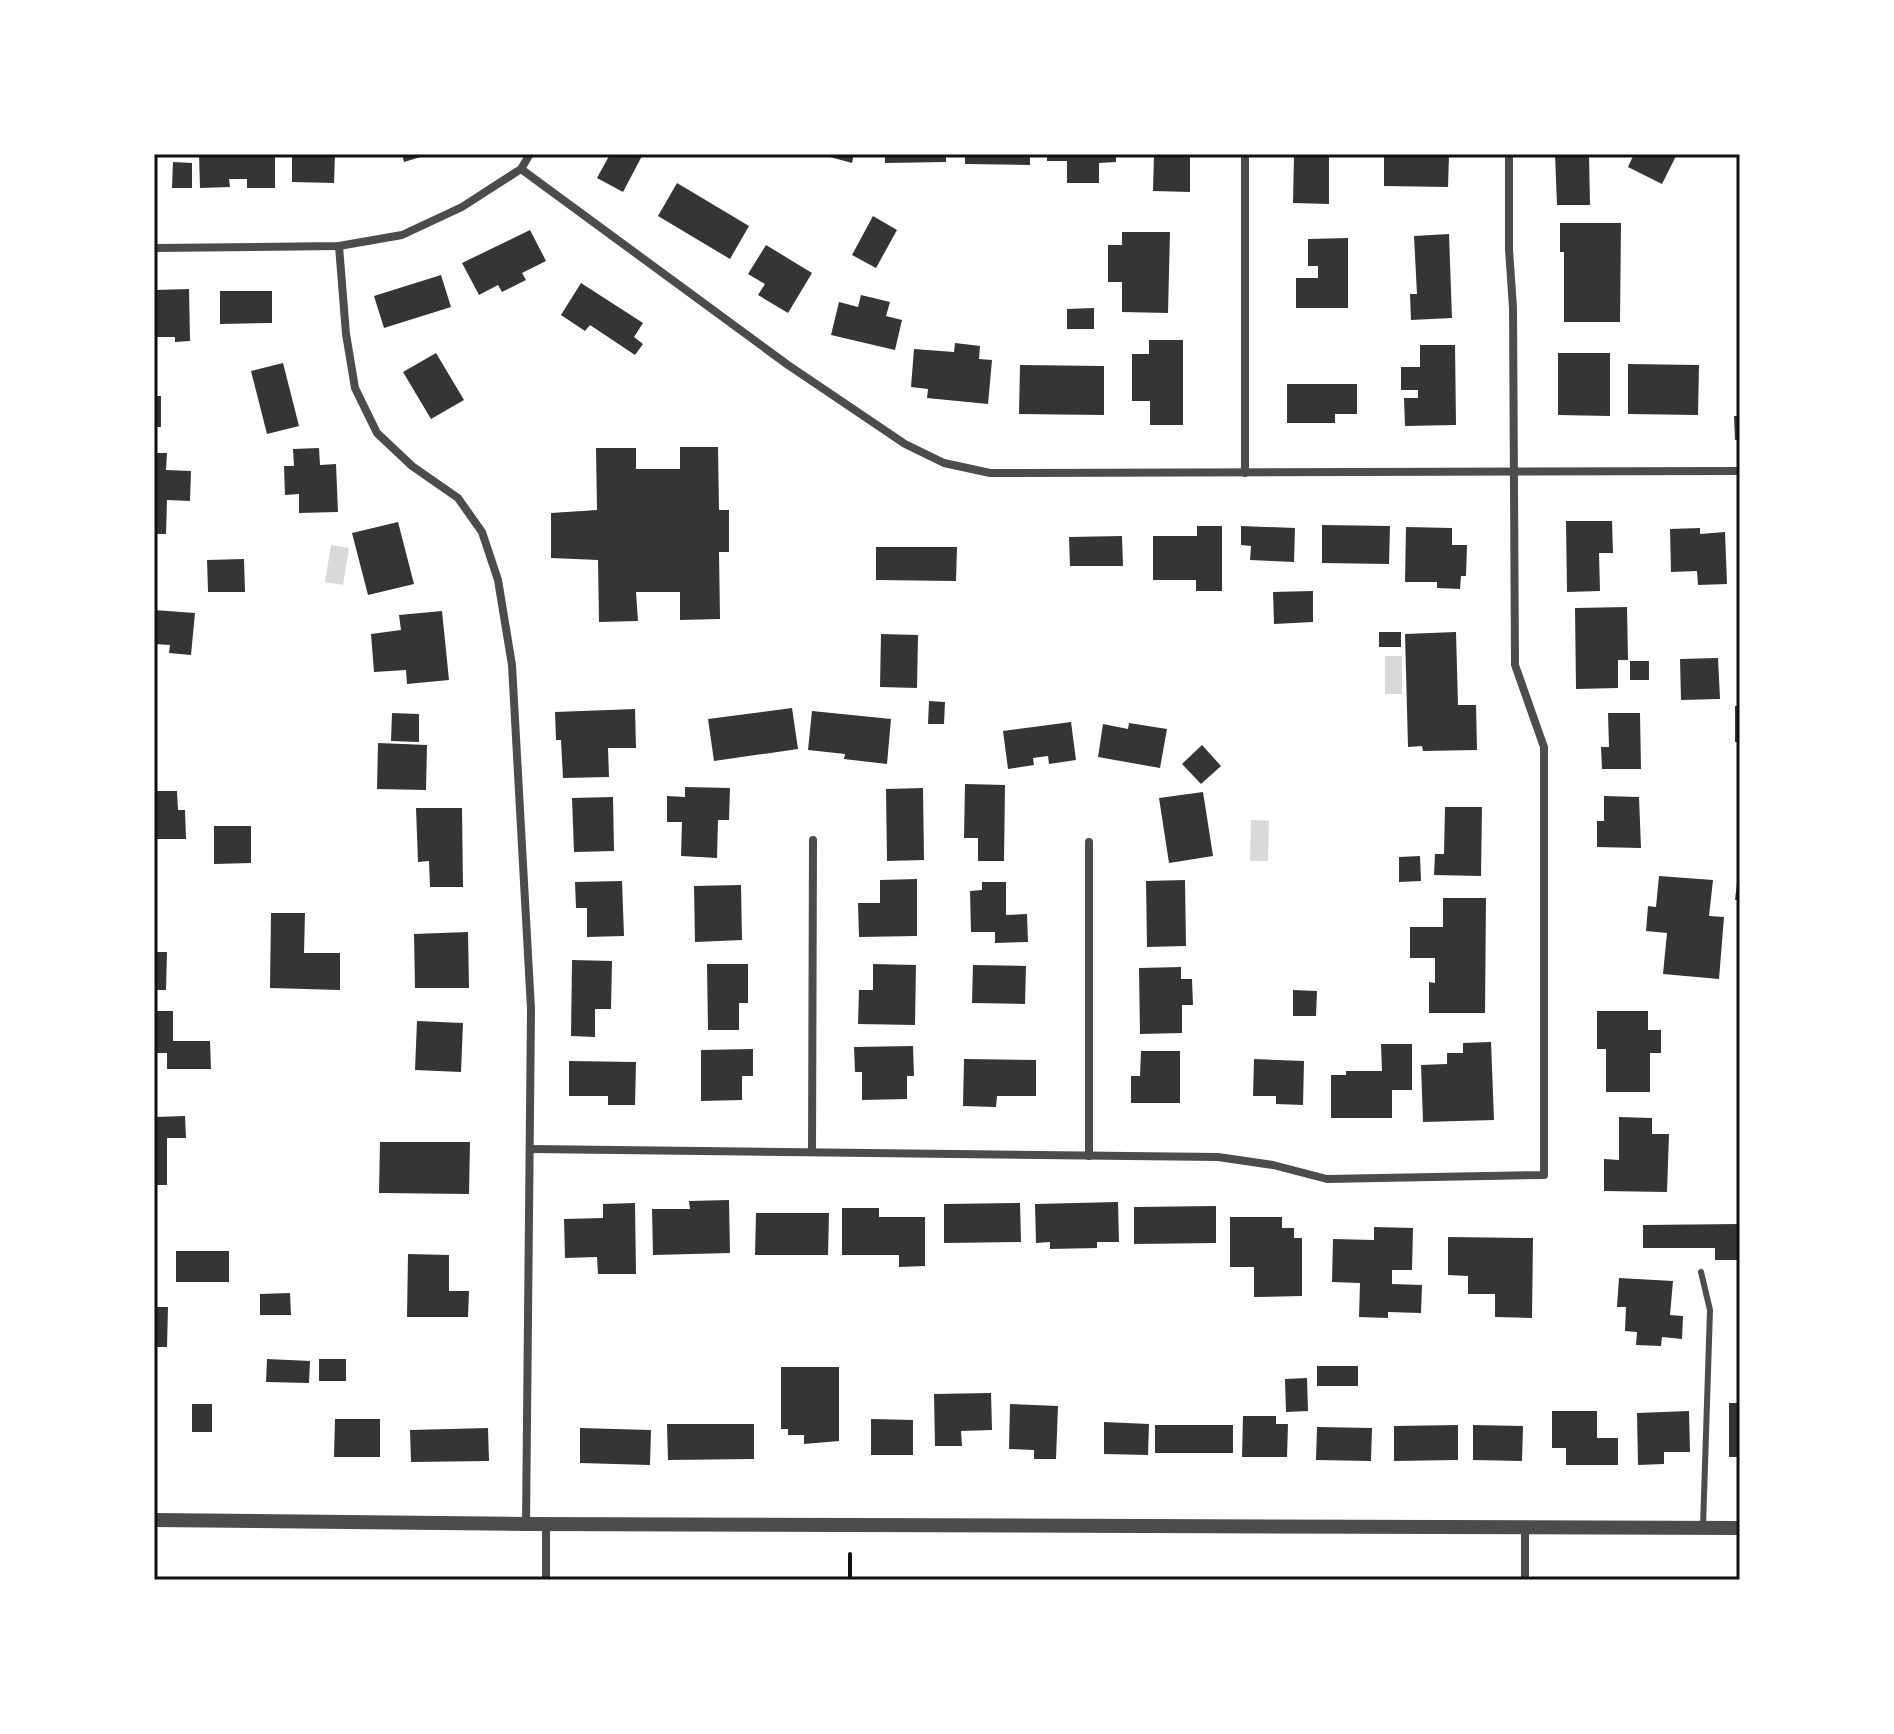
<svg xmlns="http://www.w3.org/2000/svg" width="1894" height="1734" font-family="Helvetica,sans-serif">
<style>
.water{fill:#d9d9d9}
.building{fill:#353535}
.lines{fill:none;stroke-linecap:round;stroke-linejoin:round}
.path{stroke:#111;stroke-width:4}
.service{stroke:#4c4c4c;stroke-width:6}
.minor{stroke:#4c4c4c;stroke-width:8}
.tertiary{stroke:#4c4c4c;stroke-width:14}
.neatline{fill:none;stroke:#111;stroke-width:3}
</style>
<rect width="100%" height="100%" fill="#fff"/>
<g class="water">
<path d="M331,545L349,548L343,585L325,582Z"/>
<rect x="1385" y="656" width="17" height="38"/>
<path d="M1251,820L1269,821L1268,861H1250Z"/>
</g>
<g class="building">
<path d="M199,154H275V188H247V179H229L230,187L200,188Z"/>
<path d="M292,154H335L334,183L292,182Z"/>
<path d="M402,154H427V155L404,162Z"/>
<path d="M605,154H643L623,192L597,178L609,156Z"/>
<path d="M819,154H854L852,163Z"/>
<path d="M885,154H946V162L885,163Z"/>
<path d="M965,154H1030V165L965,164Z"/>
<path d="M1047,154H1116V162L1099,163V183H1067V161H1047Z"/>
<path d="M1154,154H1190V192L1153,191Z"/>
<path d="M1294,154H1329V204L1293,203Z"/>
<path d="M1384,154L1449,155L1448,187L1384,186Z"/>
<path d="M1555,154H1589L1590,205H1557Z"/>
<path d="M1634,154H1677L1662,184L1628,167Z"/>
<path d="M173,162L192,163V188H172Z"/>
<path d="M677,183L749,226L730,259L658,216Z"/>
<path d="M873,216L897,230L876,268L852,255Z"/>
<path d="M1560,223H1621L1620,322H1564V252H1560Z"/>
<path d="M530,230L546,261L522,273L526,280L502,292L498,285L479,295L462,263Z"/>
<path d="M1122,232H1170L1168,313L1122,312V282H1108V245H1122Z"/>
<path d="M1449,234L1452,318L1411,320L1410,294H1417L1414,236Z"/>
<path d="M1348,238V308H1296V278H1318V266H1308V239Z"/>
<path d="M766,245L812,273L788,313L758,295L765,284L748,274Z"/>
<path d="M441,275L451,307L384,328L374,296Z"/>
<path d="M581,283L643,323L634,337L643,344L635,355L590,325L585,331L561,315Z"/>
<path d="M189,289L190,341L175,342V337H154V290Z"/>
<path d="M220,291H272V323L220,324Z"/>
<path d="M861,295L890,302L886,316L902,320L895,350L831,335L839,302L858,307Z"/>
<path d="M1094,308V329H1067V309Z"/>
<path d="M1149,340H1183V425H1150V401H1132V354H1149Z"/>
<path d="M955,343L980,346L979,359L992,360L988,404L927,398L928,389L911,387L914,349L954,352Z"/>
<path d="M1420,345H1455L1456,425L1405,426L1404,398H1418V390H1401V367H1420Z"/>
<path d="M436,353L464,400L431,419L403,372Z"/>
<path d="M1558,353H1610V416L1558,415Z"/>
<path d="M283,363L299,426L267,434L251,371Z"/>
<path d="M1628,364L1699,365L1698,415L1628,414Z"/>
<path d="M1020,365L1104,366V415L1019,414Z"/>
<path d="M1287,384H1357V414H1335V423H1287Z"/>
<rect x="154" y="396" width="7" height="31"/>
<path d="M1734,416H1740V440H1735Z"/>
<path d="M680,447H718L719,510H729V552H719L720,619L680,620V592H636L638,621L599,622L598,560L551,558V513L597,510L596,448H636V469H680Z"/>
<path d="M319,448L320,465L336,464L338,512L299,513V494L285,495L284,466H294L293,449Z"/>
<path d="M154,453H167L166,470L191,471L190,501L167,500L166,534H154Z"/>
<path d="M1566,521H1612L1613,553H1599L1600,591L1567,592Z"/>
<path d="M398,522L414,584L368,595L352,533Z"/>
<path d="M1322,525L1390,526L1389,564L1322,563Z"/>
<path d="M1197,526H1222V591H1196V580H1153V536H1197Z"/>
<path d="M1241,526L1295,528L1294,562L1250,560L1251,546L1241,545Z"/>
<path d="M1406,527L1452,528V545H1467L1466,576H1461L1460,589L1437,588V582H1405Z"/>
<path d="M1700,528V534L1725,532L1727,584L1698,585L1697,571L1671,572L1670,529Z"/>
<path d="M1122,536L1123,566H1070L1069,537Z"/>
<path d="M876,547H957L956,581L876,580Z"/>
<path d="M244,559L245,592H208L207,560Z"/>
<path d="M1313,591V622L1274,624L1273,592Z"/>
<path d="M1627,607L1628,660H1618V688L1576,689L1575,608Z"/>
<path d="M154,610L195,613L191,655L169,653L170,645L154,644Z"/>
<path d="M442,611L449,680L407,684L406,670L374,672L371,634L401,630L399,615Z"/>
<rect x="1379" y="632" width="22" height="15"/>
<path d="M1456,632L1458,705H1476L1477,750L1423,751L1422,746L1408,747L1405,634Z"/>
<path d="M881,634L918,635L917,688L880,687Z"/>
<path d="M1718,658L1720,699L1681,700L1680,659Z"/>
<rect x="1630" y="661" width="19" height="19"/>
<path d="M929,701L945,702L944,724H928Z"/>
<rect x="1735" y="706" width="5" height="36"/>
<path d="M792,708L798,749L714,761L708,719Z"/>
<path d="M635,709L636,748H608L609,777L563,778L561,740H556L555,712Z"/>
<path d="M812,711L891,719L887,764L844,759L845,754L808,750Z"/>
<path d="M392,713L419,714V742L391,741Z"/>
<path d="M1608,713H1640L1641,769H1602L1601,747H1609Z"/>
<path d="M1071,722L1076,760L1049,764L1048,756L1033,758L1034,765L1008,769L1003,731Z"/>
<path d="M1129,723L1167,729L1160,768L1098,757L1103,724L1128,729Z"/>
<path d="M378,743L427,745L426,790L377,789Z"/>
<path d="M1202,745L1221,766L1201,784L1182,764Z"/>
<path d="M965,784L1005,785L1004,861H978V838H964Z"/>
<path d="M685,787L730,788L729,820H718L717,858L681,856L682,822H667V796L685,797Z"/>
<path d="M923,788L924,860L887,861L886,789Z"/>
<path d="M154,791H177L178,810H185L186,839H154Z"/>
<path d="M1203,792L1213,856L1169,863L1159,798Z"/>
<path d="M1604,796L1639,797L1641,848L1597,847V821H1604Z"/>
<path d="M613,797L614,851L574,852L572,798Z"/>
<path d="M1445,807H1482L1481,876L1434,875L1435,854H1444Z"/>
<path d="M416,808H462L463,887H430L429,861L418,862Z"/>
<path d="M214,826H251V863L214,864Z"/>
<path d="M1420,856L1421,881L1399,882V857Z"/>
<path d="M1738,874H1740V900H1735Z"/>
<path d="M1659,876L1713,880L1709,916L1724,917L1719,979L1663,974L1667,933L1646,931L1648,906L1656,907Z"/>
<path d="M917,879V936L859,937L858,903H880V880Z"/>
<path d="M1185,880L1186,946L1147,947L1146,881Z"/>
<path d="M622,881L624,936L587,937V908H576L575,882Z"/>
<path d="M982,882H1006V915L1027,914L1028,942L995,943V932H971L970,891L982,890Z"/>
<path d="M741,885L742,940L695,942L694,886Z"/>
<path d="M1443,898H1486L1485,1013H1429V982L1435,983V958H1410V927H1443Z"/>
<path d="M271,913H305L304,953H340V990L270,988Z"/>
<path d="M468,932L469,988H415L414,934Z"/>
<path d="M154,952H167L166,990H154Z"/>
<path d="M572,960L612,961L611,1009H595V1037L571,1036Z"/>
<path d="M707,964H748V1003H739V1030H708Z"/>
<path d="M873,964L916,965L915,1025L858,1024L859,990H873Z"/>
<path d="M973,965L1026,966L1025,1004L972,1003Z"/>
<path d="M1181,967V979H1192L1193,1005H1182V1033L1140,1034L1139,968Z"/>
<path d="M1293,990L1317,991L1316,1016H1293Z"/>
<path d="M154,1011H173V1041H210L211,1069H167V1053H154Z"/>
<path d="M1597,1011H1648V1030H1661V1053H1650V1092H1606V1049H1597Z"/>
<path d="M417,1021L463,1023L461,1072L415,1070Z"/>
<path d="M1491,1042L1494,1120L1423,1122L1421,1065L1447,1064V1053H1463V1043Z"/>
<path d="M1381,1044H1412V1090H1392V1118H1331V1075H1346V1071H1382Z"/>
<path d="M913,1046L914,1076H907V1099L862,1100V1072H855L854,1047Z"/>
<path d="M753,1049V1076H742V1100L701,1101V1050Z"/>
<path d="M1141,1051H1180V1103H1131V1076H1140Z"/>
<path d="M964,1059L1036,1060V1096H997L996,1107L963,1106Z"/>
<path d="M1254,1059L1304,1061L1303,1105L1276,1104V1096H1253Z"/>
<path d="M569,1061L636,1062L635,1105H608V1096H569Z"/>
<path d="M185,1116L186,1138H167V1185H154V1117Z"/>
<path d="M1619,1117L1652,1118V1134H1669L1667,1192L1604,1191V1159L1619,1160Z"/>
<path d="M380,1142H470L469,1194L379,1193Z"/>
<path d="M729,1200L730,1253L653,1255L652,1209H690L689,1201Z"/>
<path d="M1118,1202L1119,1242H1097V1248L1050,1249V1242L1036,1243L1035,1204Z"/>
<path d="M635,1203L636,1274H598L597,1257L565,1258L564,1219L603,1218V1204Z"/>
<path d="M1020,1203L1021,1242L944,1243V1204Z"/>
<path d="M1216,1206V1243L1134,1244V1207Z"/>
<path d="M842,1208H879V1217H925V1266L899,1267V1255H842Z"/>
<path d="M756,1213H829L828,1255H755Z"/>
<path d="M1230,1217H1282V1228H1294V1238H1302V1296L1254,1297V1267H1230Z"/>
<path d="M1740,1224V1260H1715V1248H1643V1225Z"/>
<path d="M1374,1227L1413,1228L1412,1270H1392V1284L1422,1285L1421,1313L1388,1312V1318L1359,1317L1360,1283L1332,1282L1333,1239L1374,1240Z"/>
<path d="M1448,1237L1533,1238L1532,1318L1495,1317V1294H1468V1276L1448,1275Z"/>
<rect x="176" y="1251" width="53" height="31"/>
<path d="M408,1254L449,1255V1291H469L468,1317H407Z"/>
<path d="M1619,1278L1673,1281L1670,1315L1683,1316L1682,1339L1662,1337L1661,1346L1636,1345L1637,1332L1625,1331L1626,1307H1617Z"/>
<path d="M290,1293L291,1315H260V1294Z"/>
<path d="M154,1307H168L167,1347H154Z"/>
<path d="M267,1359L310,1361L309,1383L266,1382Z"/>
<rect x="319" y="1359" width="27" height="22"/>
<rect x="1317" y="1366" width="41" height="20"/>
<path d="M781,1367H839V1441L804,1444V1435H788V1429H781Z"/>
<path d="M1307,1378L1308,1411L1286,1412L1285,1379Z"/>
<path d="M991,1393L992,1430L961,1431L962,1446H935L934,1394Z"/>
<rect x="1729" y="1403" width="11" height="54"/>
<rect x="192" y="1404" width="20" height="28"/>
<path d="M1010,1404L1058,1406L1056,1459H1034V1450L1009,1449Z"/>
<path d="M1552,1411H1597V1438H1618V1465H1566V1448H1552Z"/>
<path d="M1689,1411L1690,1452H1664V1464L1638,1465L1637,1413Z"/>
<path d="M1243,1416H1276V1424H1288L1287,1457H1242Z"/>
<path d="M335,1419H380V1457H334Z"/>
<path d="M871,1419L913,1420V1455H871Z"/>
<path d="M1104,1422L1149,1424L1148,1455L1104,1454Z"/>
<path d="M667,1424H754V1459L668,1460Z"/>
<rect x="1155" y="1425" width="78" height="28"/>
<path d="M1458,1425V1460L1394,1461V1426Z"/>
<path d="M1473,1425L1523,1426L1522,1461L1473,1460Z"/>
<path d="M1317,1427L1372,1428L1371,1461L1316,1460Z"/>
<path d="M488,1428L489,1461L411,1462L410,1430Z"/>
<path d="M580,1428L651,1430L650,1465L580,1463Z"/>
</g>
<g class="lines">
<path class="path" d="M850,1554V1580"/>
<path class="service" d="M1701,1272L1710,1310L1703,1527"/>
<g class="minor">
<path d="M1245,154V473"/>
<path d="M521,169L788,365L905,444L944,463L990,473L1740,471"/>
<path d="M339,246L346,334L355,388L377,433L412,466L458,498L482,532L498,580L512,665L531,1009L526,1524"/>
<path d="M154,248L339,246L402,235L462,207L521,169L530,154"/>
<path d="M1089,842V1156"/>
<path d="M531,1149L1218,1157L1273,1165L1327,1179L1544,1175V747L1515,665L1513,308L1509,249V154"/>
<path d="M812,1152L813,840"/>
<path d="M1525,1527V1580"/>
<path d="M546,1580V1524"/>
</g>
<path class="tertiary" d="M154,1520L526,1524L1740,1528"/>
</g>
<rect width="1894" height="1734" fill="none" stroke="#ffffff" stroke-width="312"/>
<rect x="156" y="156" width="1582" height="1422" class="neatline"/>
</svg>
